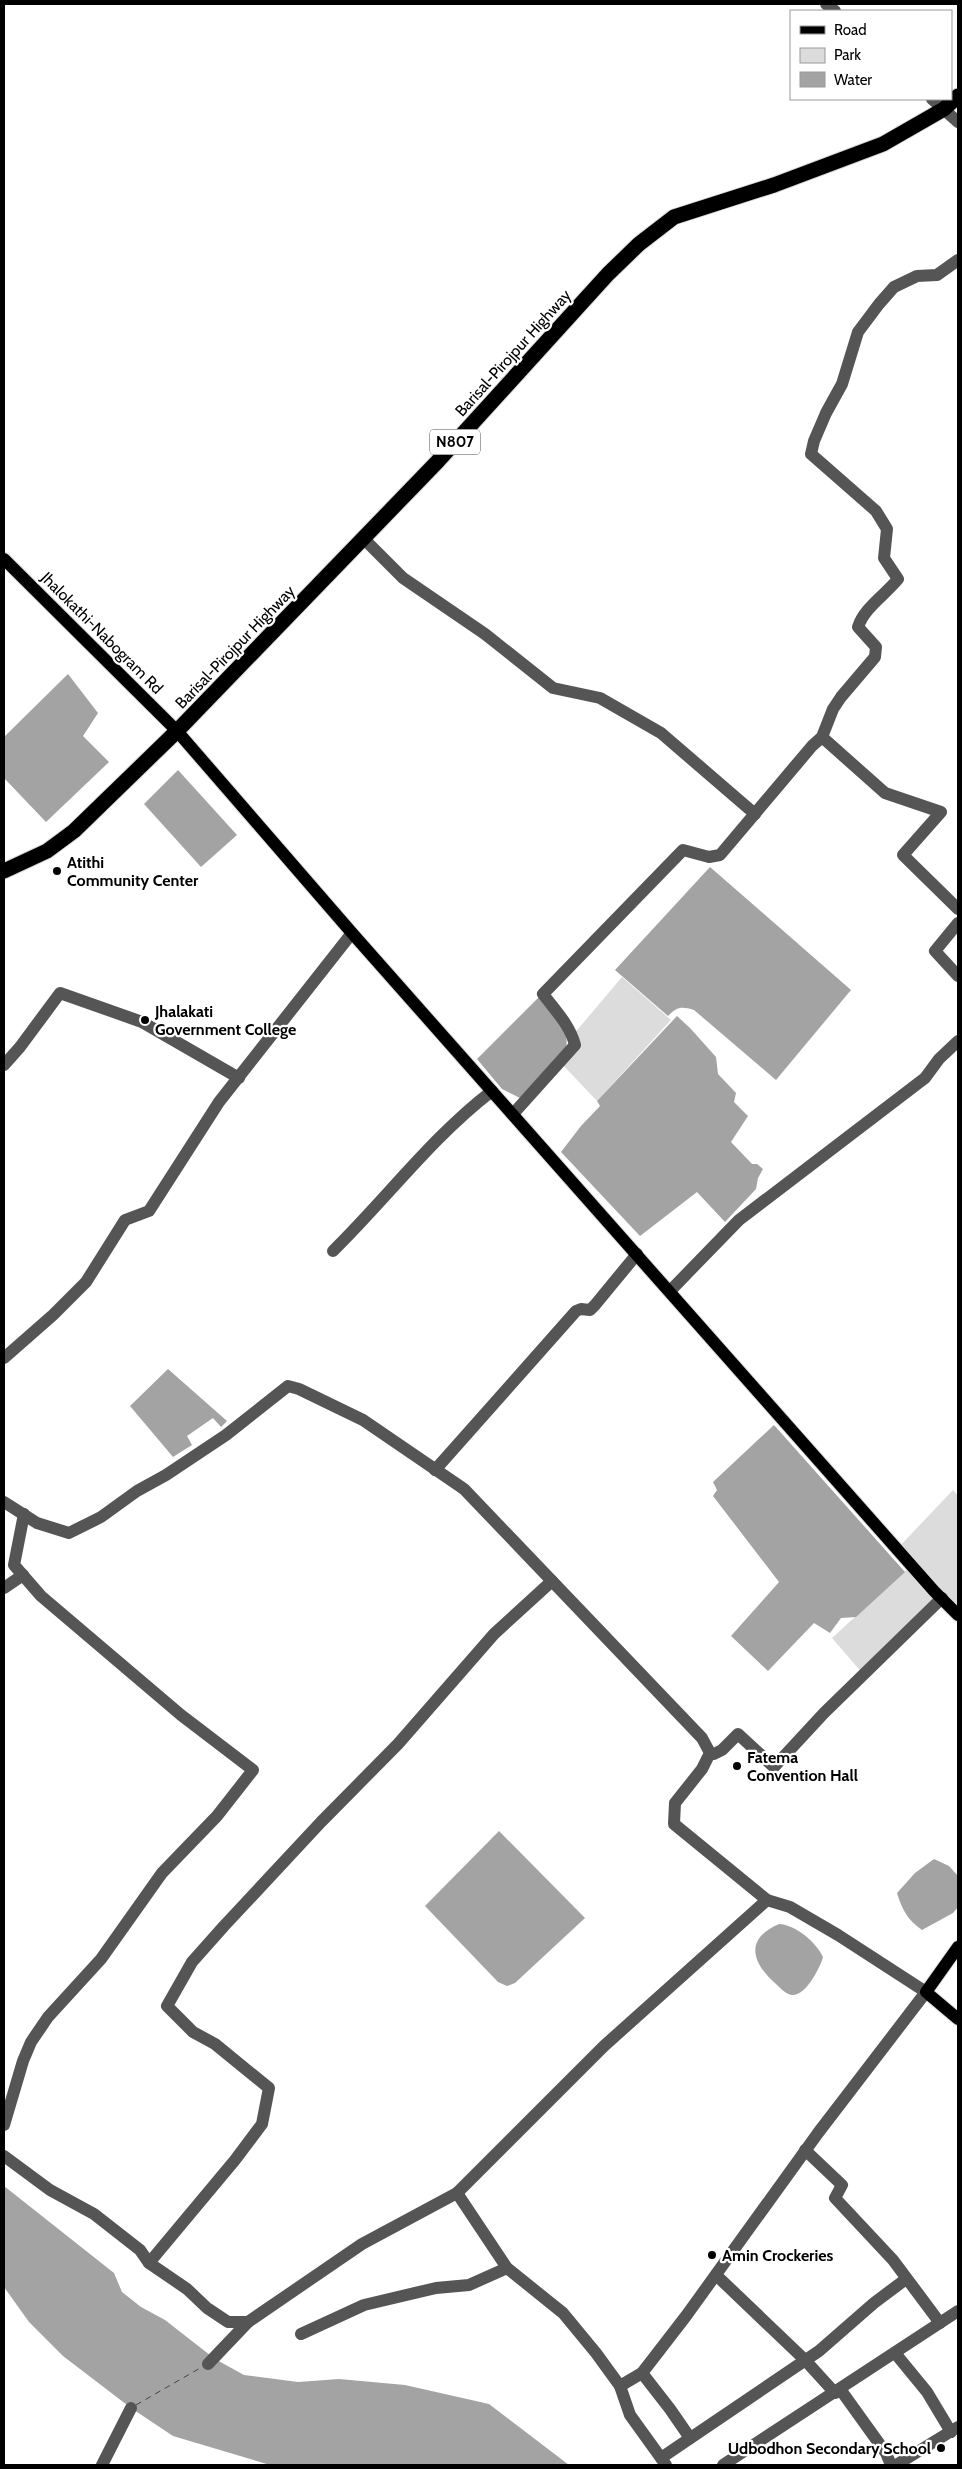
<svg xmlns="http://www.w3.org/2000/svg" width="962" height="2469" font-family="Cabin,sans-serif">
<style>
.green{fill:#dcdcdc}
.water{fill:#a3a3a3}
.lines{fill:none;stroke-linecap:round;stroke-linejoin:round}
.ferry{stroke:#444;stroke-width:1;stroke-dasharray:6 5;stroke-linecap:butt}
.major-casing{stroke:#dbdbdb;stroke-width:14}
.highway-casing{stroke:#dbdbdb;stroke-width:17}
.minor{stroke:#555;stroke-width:12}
.major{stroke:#000;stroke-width:12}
.highway{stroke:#000;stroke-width:15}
.poi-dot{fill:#000;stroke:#fff;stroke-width:2}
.labels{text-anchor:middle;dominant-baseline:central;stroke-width:4.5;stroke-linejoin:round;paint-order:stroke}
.shield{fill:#fff;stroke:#4c4c4c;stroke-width:1}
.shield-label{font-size:15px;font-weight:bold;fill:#000}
.street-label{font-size:16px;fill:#000;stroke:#fff}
.poi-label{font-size:16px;font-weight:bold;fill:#000;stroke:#fff;text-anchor:start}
</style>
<rect width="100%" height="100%" fill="#fff"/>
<g class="green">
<path d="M622,977L671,1020L597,1101L561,1063L573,1035Z"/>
<path d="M953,1490L958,1496V1615L943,1598L864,1675L832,1638L912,1565L897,1549Z"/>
</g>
<g class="water">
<path d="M68,674L98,713L83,736L109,762L46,822L4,778V737Z"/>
<path d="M178,770L237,835L201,867L144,804Z"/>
<path d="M710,867L851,990L776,1080L694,1010C681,1006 677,1007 668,1016L615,970Z"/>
<path d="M539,997C549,1011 571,1030 566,1048L520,1098L502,1089L477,1059Z"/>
<path d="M677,1016L690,1028L716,1057L718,1074L736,1093L734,1102L748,1116L731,1142L752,1164H757L763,1169L758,1178L756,1189L725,1222L697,1192L640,1236L561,1152L581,1126L600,1106L597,1101Z"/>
<path d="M168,1369L227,1421L221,1427L213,1418L187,1436L192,1445L173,1457L130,1406Z"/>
<path d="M774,1425L905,1572L856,1617L841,1618L830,1633L814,1623L768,1671L731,1636L779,1582L713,1496L717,1490L713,1482Z"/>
<path d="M499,1831L585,1918L515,1983L507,1986L498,1982L425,1906Z"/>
<path d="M934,1859L949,1866L958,1876V1907L953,1913L922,1930C908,1920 902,1910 897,1893L915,1873Z"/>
<path d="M779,1924C796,1925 816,1942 823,1957C820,1968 806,1996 792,1995C786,1994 780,1988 776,1984C752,1963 744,1939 779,1924Z"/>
<path d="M4,2186L114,2273L122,2292L141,2307L165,2320L215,2359L244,2375L298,2382L339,2379L405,2385L489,2404L569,2465H270L173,2436L131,2408L63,2356L29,2322L4,2287Z"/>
</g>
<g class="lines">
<path class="ferry" d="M136,2405L202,2367"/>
<g class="major-casing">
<g id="major">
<path d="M4,559L177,731L352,933L934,1591L958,1615"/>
<path d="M958,1947L926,1992L958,2019"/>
</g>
</g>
<g class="highway-casing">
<path id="highway" d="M4,871L47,851L74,831L177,731L438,461L608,274L639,244L674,217L774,185L883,144L944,109L958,96"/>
</g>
<g class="minor">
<path d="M826,4L835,11"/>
<path d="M932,99L958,122"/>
<path d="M363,538L403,578L485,634L553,688L600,698L661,733L755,814"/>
<path d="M822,737L885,793L941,812L903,855L958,909"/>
<path d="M958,923L935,951L958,976"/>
<path d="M4,1065L20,1047L60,993L142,1022L239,1078"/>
<path d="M513,1114L575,1045C570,1025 555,1010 543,994L683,850L709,857L720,855L812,746L822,737L833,709L841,697L875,657L876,647L858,627C864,608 885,595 898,579L884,558L887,529L876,511L811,454L814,441L826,413L842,384L858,332L879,304L894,287L917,276L937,275L958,260"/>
<path d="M333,1251C387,1198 432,1137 492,1091"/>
<path d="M670,1291L739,1220L925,1078L939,1059L958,1041"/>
<path d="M4,1358L53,1315L86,1282L125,1220L149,1211L219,1102L352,933"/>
<path d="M435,1470L576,1311L581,1309L590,1310L595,1305L637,1254"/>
<path d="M4,1502L37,1523L69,1533L101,1517L137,1491L166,1475L226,1435L288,1386L299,1389L363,1420L464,1489L702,1738L710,1753L702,1769L675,1803L674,1824L767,1900L790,1907L838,1935L926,1992L818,2133L686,2316L642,2373L620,2386"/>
<path d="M4,1588L23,1575"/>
<path d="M710,1753L714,1754L722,1750L738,1734L774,1767L824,1713L942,1598"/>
<path d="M4,2125L23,2061L31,2042L48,2017L101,1959L162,1873L217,1816L253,1770L181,1715L41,1596L14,1565L24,1514"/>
<path d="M805,2150L842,2185L835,2198L893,2260L940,2323"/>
<path d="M4,2156L50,2190L94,2214L140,2250L149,2263L187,2289L207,2308L228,2322H248L362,2244L457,2193L604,2046L767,1900"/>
<path d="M457,2193L507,2268L563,2313L596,2353L620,2386L630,2415L666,2465"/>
<path d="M149,2263L235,2160L262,2124L269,2088L215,2044L193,2032L167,2006L192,1962L224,1926L321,1822L398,1744L494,1634L552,1581"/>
<path d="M716,2275L805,2360L835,2393"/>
<path d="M301,2334L364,2305L436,2288L469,2285L507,2268"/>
<path d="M895,2353L927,2392L951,2432"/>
<path d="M208,2364L248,2322"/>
<path d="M642,2373L670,2409L690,2438"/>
<path d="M840,2389L886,2453L891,2465"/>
<path d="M661,2458L819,2351L874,2303L906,2279"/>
<path d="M102,2465L131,2408"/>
<path d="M723,2465L958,2311"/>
<path d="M896,2465L958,2427"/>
</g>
<use href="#major" class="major"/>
<use href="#highway" class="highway"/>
</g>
<g class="poi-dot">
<circle cx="57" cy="871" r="5"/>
<circle cx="145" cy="1020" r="5"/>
<circle cx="737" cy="1766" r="5"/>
<circle cx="712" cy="2255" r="5"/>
<circle cx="941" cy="2448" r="5"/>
</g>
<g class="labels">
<rect class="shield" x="430" y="429.5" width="50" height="25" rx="4"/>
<g class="shield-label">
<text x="455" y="442">N807</text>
</g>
<g class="street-label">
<text transform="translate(513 353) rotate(-48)">Barisal-Pirojpur Highway</text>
<text transform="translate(102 633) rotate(45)">Jhalokathi-Nabogram Rd</text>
<text transform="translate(235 647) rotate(-46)">Barisal-Pirojpur Highway</text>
</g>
<g class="poi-label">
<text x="67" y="862">Atithi<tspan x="67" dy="18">Community Center</tspan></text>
<text x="155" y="1011">Jhalakati<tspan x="155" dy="18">Government College</tspan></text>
<text x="747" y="1757">Fatema<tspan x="747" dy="18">Convention Hall</tspan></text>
<text x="722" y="2255">Amin Crockeries</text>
<text x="931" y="2448" text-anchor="end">Udbodhon Secondary School</text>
</g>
</g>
<rect width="962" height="2469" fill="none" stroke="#000000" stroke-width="10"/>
<rect x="790" y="10" width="162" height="90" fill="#ffffff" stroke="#999999"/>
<rect x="800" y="26" width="25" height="8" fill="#000000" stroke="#999999"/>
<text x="834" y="35" font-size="15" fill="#000000">Road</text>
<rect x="800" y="48" width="25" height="15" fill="#dcdcdc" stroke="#999999"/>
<text x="834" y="60" font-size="15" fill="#000000">Park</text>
<rect x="800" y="72" width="25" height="15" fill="#a3a3a3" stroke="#999999"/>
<text x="834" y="85" font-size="15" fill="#000000">Water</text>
</svg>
